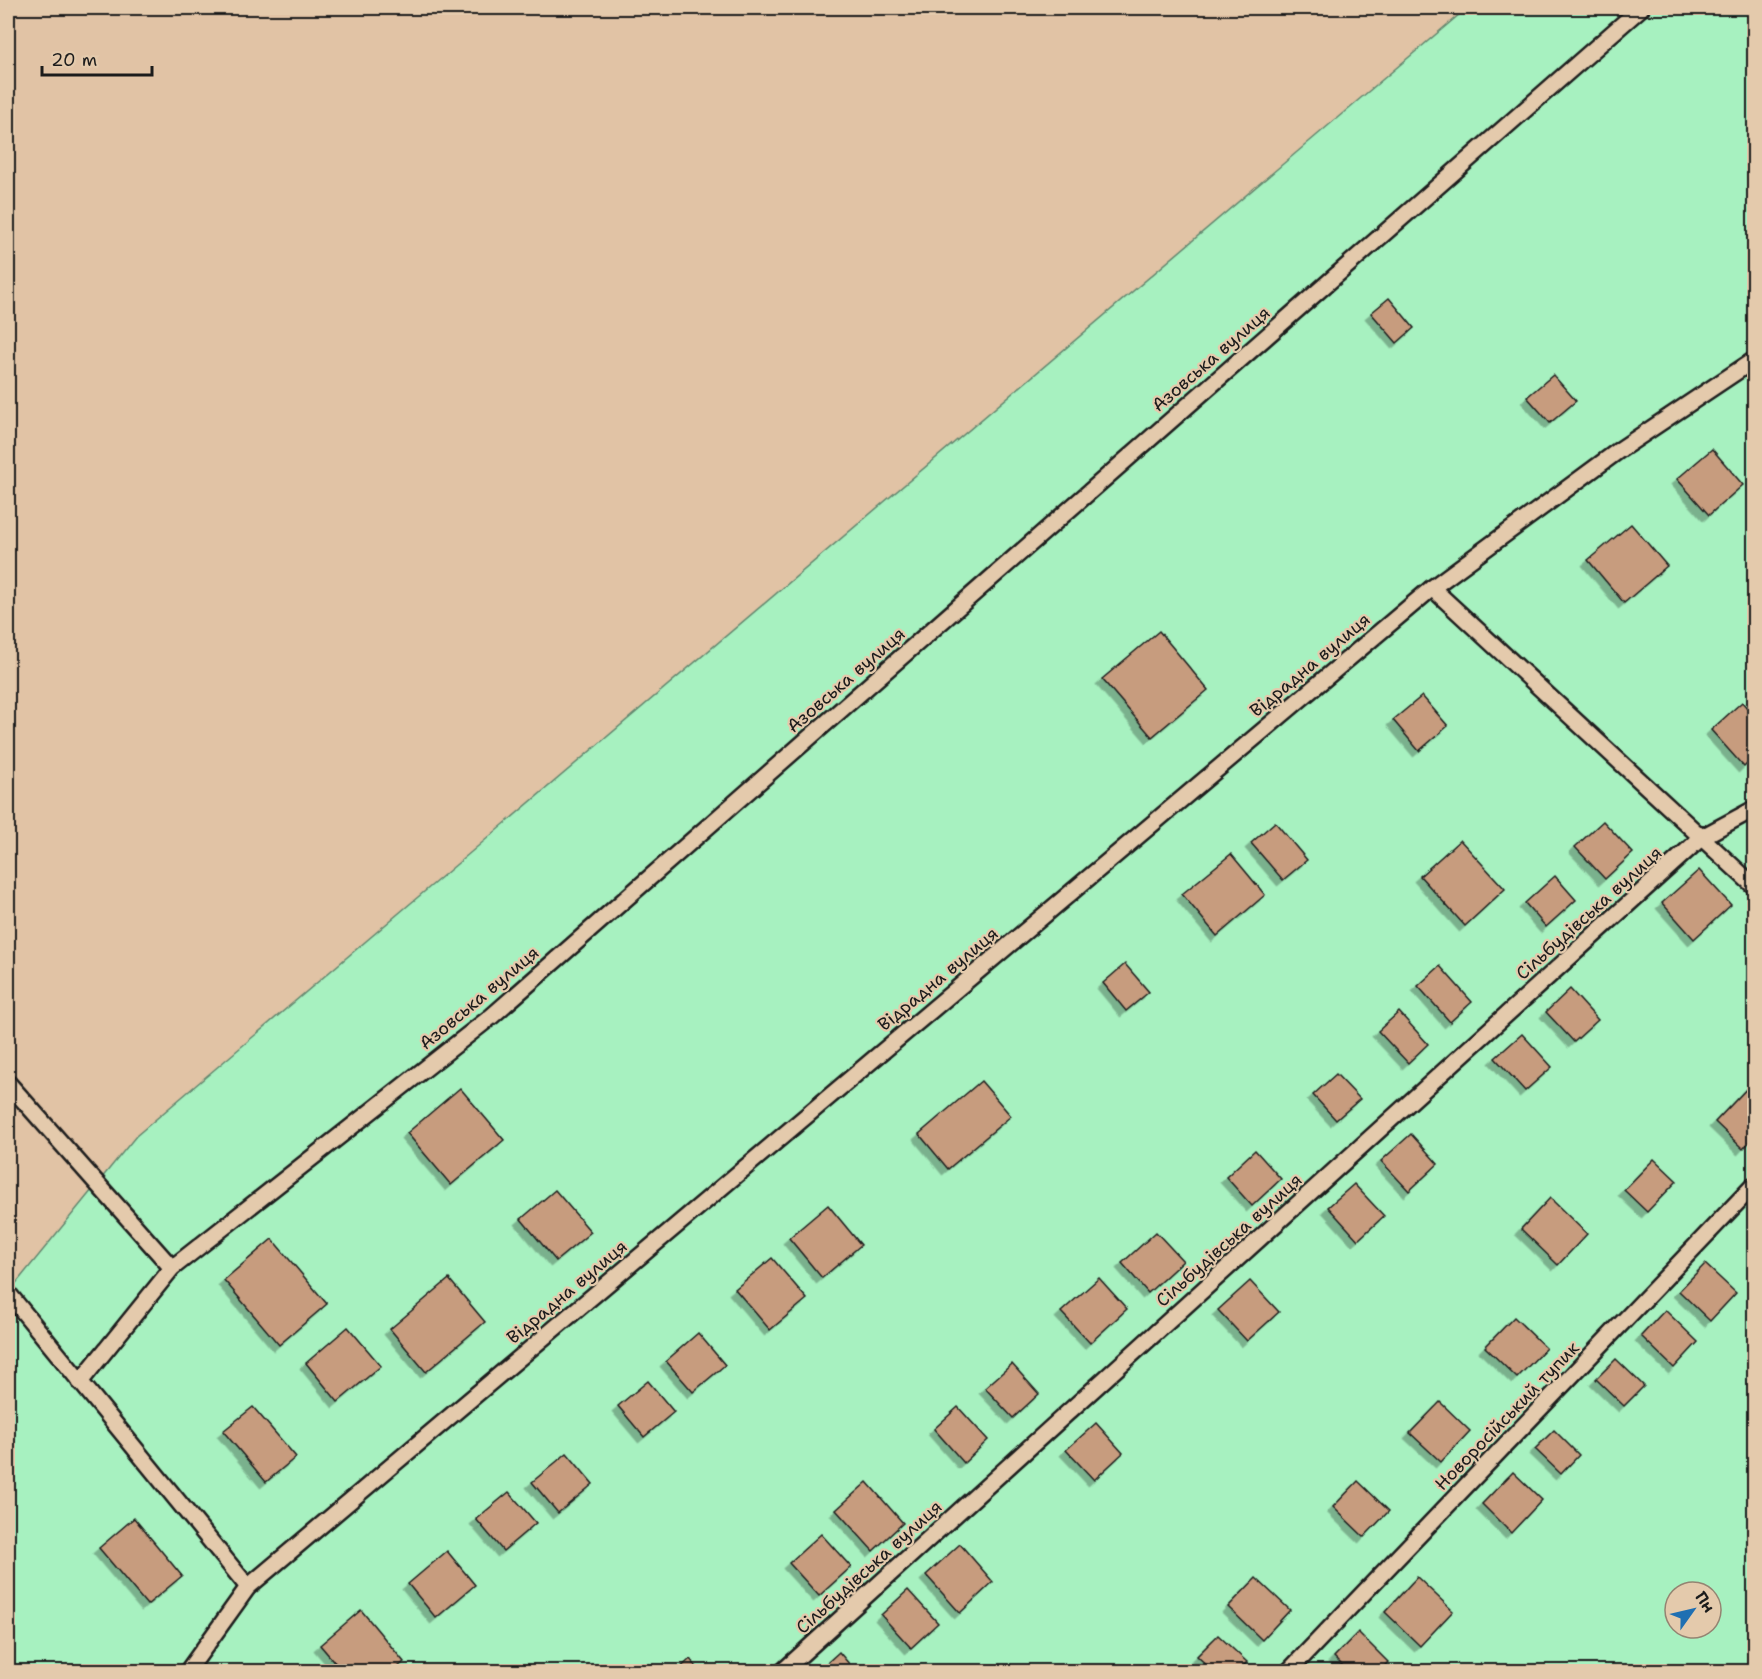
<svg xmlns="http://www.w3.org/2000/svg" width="1762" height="1679" font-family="'Shantell Sans',sans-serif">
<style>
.green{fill:#a7f1c0;stroke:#62866e;stroke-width:1.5;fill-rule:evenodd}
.building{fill:#c79c7e;stroke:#1c1c1c;stroke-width:1.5;filter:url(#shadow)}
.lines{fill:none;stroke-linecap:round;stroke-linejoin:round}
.service-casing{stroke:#1c1c1c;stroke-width:20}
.service{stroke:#e4caac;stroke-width:15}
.labels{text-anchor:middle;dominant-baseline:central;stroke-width:4.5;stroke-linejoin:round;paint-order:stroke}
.street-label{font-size:18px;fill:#1c1c1c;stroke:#e4caac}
</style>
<defs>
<filter id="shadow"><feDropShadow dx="-5.5" dy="5.5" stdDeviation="0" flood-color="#0004"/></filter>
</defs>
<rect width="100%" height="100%" fill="#e1c3a5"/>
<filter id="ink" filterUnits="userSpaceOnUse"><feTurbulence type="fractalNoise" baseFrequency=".0167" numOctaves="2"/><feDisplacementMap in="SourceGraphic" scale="12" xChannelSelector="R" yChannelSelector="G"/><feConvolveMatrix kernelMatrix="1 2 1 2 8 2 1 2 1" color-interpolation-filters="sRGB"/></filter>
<g filter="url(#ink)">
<path class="green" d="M1467,8H1754V1671L8,1672V1293L136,1136ZM1675,1592H1711V1628H1675Z"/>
<g class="building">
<path d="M1389,298L1414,328L1397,343L1371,313Z"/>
<path d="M1553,375L1576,401L1550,423L1527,397Z"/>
<path d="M1712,449L1743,485L1709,515L1677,479Z"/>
<path d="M1631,524L1667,566L1624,603L1588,560Z"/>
<path d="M1159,631L1208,690L1152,737L1102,679Z"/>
<path d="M1422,696L1448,726L1419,751L1393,720Z"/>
<path d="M1742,702L1754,716V757L1744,767L1711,730Z"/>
<path d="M1603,821L1633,853L1605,879L1575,847Z"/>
<path d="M1275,822L1307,860L1283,880L1251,843Z"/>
<path d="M1460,840L1505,889L1465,926L1420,876Z"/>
<path d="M1231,854L1265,895L1217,936L1182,894Z"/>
<path d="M1699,870L1731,905L1694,939L1662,903Z"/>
<path d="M1555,876L1576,900L1546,927L1525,903Z"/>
<path d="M1125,964L1149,992L1126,1011L1103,983Z"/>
<path d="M1440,966L1472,1002L1450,1022L1418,986Z"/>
<path d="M1570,989L1598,1020L1574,1042L1546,1012Z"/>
<path d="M1399,1012L1428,1044L1408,1063L1378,1031Z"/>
<path d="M1522,1034L1552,1067L1525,1091L1495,1058Z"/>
<path d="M1336,1074L1360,1099L1336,1120L1313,1095Z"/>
<path d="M981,1081L1011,1116L948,1169L919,1134Z"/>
<path d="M1754,1081V1137L1743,1149L1715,1122Z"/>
<path d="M460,1088L504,1140L451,1185L407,1133Z"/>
<path d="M1411,1134L1438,1164L1409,1191L1381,1161Z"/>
<path d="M1255,1150L1281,1179L1252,1206L1226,1177Z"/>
<path d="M1654,1159L1677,1181L1647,1212L1624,1190Z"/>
<path d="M1354,1184L1384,1216L1358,1240L1328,1207Z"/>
<path d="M555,1190L591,1232L556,1261L521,1219Z"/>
<path d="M1550,1198L1587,1234L1558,1265L1521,1229Z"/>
<path d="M828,1205L861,1245L822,1278L789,1238Z"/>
<path d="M1156,1232L1183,1261L1148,1293L1122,1263Z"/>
<path d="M272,1239L327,1304L279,1345L224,1280Z"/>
<path d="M772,1258L807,1299L770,1330L735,1289Z"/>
<path d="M1705,1264L1736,1293L1710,1321L1679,1291Z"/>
<path d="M1099,1278L1127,1309L1090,1343L1061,1312Z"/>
<path d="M449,1279L485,1322L426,1372L390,1329Z"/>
<path d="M1250,1281L1279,1312L1247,1341L1218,1310Z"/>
<path d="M1665,1310L1698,1342L1674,1368L1641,1336Z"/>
<path d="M1514,1317L1546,1348L1517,1378L1485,1347Z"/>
<path d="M348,1327L381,1366L338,1402L306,1363Z"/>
<path d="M698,1333L725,1365L693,1392L666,1361Z"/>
<path d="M1616,1359L1644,1386L1624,1406L1596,1379Z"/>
<path d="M1012,1364L1039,1394L1013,1418L985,1388Z"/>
<path d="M648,1381L674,1412L644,1437L618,1406Z"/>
<path d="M1440,1402L1470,1431L1441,1462L1410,1433Z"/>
<path d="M253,1407L296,1457L266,1482L223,1431Z"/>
<path d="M958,1407L988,1440L964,1463L934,1429Z"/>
<path d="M1096,1423L1123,1453L1094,1480L1066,1450Z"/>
<path d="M1554,1430L1579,1455L1561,1474L1535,1449Z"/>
<path d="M567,1453L593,1484L558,1513L532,1482Z"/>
<path d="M1513,1472L1542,1500L1511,1533L1482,1504Z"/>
<path d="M1358,1481L1389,1511L1364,1537L1333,1507Z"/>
<path d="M867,1482L903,1523L873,1551L836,1510Z"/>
<path d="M509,1492L536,1523L503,1551L476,1519Z"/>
<path d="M134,1518L182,1576L147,1605L99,1548Z"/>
<path d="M821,1534L851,1567L819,1596L789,1563Z"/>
<path d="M960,1544L993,1582L960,1613L926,1575Z"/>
<path d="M447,1551L475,1585L436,1618L408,1584Z"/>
<path d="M1417,1577L1453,1611L1420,1646L1385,1612Z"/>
<path d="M1256,1578L1290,1610L1262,1640L1228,1607Z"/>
<path d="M908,1590L938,1623L911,1648L881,1615Z"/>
<path d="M361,1610L404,1662L392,1672H343L320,1645Z"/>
<path d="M1358,1632L1388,1662L1379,1672H1349L1334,1657Z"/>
<path d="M1218,1635L1247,1662L1238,1672H1214L1197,1656Z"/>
<path d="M839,1652L856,1672H817Z"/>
<path d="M690,1659L701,1672H676Z"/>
</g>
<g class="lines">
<g class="service-casing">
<g id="service">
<path d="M1432,588L1754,886"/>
<path d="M8,1083L172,1268"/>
<path d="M8,1293L248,1587"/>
<path d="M80,1382L172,1268L492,1016L1641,8"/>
<path d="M187,1672L248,1587L1432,588L1618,451L1754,360"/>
<path d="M782,1672L1702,837L1754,809"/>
<path d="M1288,1672L1754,1185"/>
</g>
</g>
<use href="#service" class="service"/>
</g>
</g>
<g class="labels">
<g class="street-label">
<text transform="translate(1211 359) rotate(-41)">Азовська вулиця</text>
<text transform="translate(1310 665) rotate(-40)">Відрадна вулиця</text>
<text transform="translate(846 680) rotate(-41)">Азовська вулиця</text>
<text transform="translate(1589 913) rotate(-42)">Сільбудівська вулиця</text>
<text transform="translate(938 979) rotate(-40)">Відрадна вулиця</text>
<text transform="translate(479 998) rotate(-40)">Азовська вулиця</text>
<text transform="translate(1229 1240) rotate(-42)">Сільбудівська вулиця</text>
<text transform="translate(567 1292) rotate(-40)">Відрадна вулиця</text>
<text transform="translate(1507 1416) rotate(-46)">Новоросійський тупик</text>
<text transform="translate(869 1567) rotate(-42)">Сільбудівська вулиця</text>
</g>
</g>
<rect width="1762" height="1679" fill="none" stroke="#e4caac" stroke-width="30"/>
<rect x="15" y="15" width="1732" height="1649" fill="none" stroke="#1c1c1c" stroke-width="2" filter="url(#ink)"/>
<g transform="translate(1693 1610) rotate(56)"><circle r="28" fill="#e4caac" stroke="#948472" stroke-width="1.5"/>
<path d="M0-4.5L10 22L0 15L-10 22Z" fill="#1f6fb2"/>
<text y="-9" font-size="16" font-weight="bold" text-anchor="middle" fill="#1c1c1c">Пн</text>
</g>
<path d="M42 66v9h110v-9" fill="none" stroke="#1c1c1c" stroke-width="3"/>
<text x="51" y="66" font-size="18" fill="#1c1c1c" stroke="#e4caac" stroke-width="4.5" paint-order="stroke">20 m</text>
</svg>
